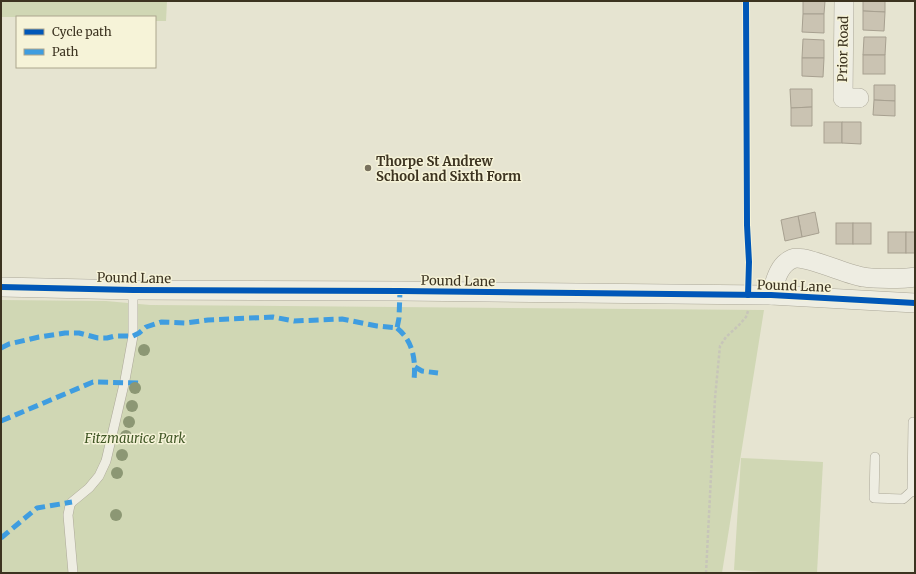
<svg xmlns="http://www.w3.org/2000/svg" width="916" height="574" font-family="Merriweather,serif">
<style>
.green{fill:#d0d7b4}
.building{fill:#cac3b2;stroke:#a7a090}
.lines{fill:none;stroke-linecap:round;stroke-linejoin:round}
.lane-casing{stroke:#aca899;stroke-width:10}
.street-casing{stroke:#aca899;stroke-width:20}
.path{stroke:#c7c5b9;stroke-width:2.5;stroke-dasharray:3 2;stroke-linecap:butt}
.lane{stroke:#eeede2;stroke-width:9}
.street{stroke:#eeede2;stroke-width:19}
.quiet{stroke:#3f9de0;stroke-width:5;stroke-dasharray:10 5;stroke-linecap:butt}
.cycleway-casing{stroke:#f6f3d8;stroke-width:8}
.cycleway{stroke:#0057b8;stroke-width:6}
.tree{fill:#8c9774}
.poi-dot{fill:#78715e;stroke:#f6f3d8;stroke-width:1.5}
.labels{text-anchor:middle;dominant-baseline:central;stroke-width:3;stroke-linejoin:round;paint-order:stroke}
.street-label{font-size:13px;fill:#3c3320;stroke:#f6f3d8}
.poi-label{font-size:13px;font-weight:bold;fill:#3c3320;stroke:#f6f3d8;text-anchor:start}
.park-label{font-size:13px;font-style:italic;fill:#425827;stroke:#f6f3d8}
</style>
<rect width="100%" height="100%" fill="#e6e4d1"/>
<g class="green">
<path d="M1,1H167L166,21H155V17H1Z"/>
<path d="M1,300L106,301L150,305L764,310L722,573H1Z"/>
<path d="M741,458L823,462L817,573H779L734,570Z"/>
</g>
<g class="building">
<path d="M803,1H825L824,14H803Z"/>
<path d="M863,1H885V12L863,11Z"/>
<path d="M863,11L885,12L884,31L863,30Z"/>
<path d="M803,14H824V33L802,32Z"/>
<path d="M864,37H886L885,55H863Z"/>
<path d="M803,39L824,40V58H802Z"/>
<rect x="863" y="55" width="22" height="19"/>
<path d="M802,58H824L823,77L802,76Z"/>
<path d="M874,85H895V101L874,100Z"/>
<path d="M790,89H812V107L791,108Z"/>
<path d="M874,100L895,101V116L873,115Z"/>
<path d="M812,107V126H791V108Z"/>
<rect x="824" y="122" width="18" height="21"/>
<path d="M842,122H861V144L842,143Z"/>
<path d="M815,212L819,233L802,237L798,216Z"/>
<path d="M798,216L802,237L785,241L781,220Z"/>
<rect x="836" y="223" width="17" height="21"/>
<rect x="853" y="223" width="18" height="21"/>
<rect x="888" y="232" width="18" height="21"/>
<rect x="906" y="232" width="9" height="21"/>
</g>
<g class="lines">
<g class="lane-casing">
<g id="lane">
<path d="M913,422L912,491L915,492"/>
<path d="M875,457L874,498L903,499L912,491"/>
<path d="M73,573L68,515L70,505L72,502L89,488L99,476L106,461L125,380L133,336V290"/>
</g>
</g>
<g class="street-casing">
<g id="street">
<path d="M844,1L843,98H859"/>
<path d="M1,287L133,290L400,291L771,295L915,303"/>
<path d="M771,295C775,282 778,265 792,259C804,254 847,275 863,277C874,279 904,279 915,277"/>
</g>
</g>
<path class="path" d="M706,573L715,398L720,346L726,337L739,325L746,317L748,311"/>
<use href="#lane" class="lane"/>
<use href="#street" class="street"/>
<g class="quiet">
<path d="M397,328C413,341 416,360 414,380"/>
<path d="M1,348L9,344L39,337L65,333H79L98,338H107L115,336H133L139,333L146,327L161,322L186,323L208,320L273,317L294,321L342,319L377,326L397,328L399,318L400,291"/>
<path d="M415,367L422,371L438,373"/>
<path d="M1,421L93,382L139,383"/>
<path d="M1,538L37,508L72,502"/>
</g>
<g class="cycleway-casing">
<g id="cycleway">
<path d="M746,1L747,225L749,262L748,295"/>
<path d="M1,287L133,290L400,291L771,295L915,303"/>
</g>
</g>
<use href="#cycleway" class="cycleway"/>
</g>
<g class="tree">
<circle cx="144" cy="350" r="6"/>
<circle cx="135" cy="388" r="6"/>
<circle cx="132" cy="406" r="6"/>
<circle cx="129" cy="422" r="6"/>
<circle cx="126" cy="436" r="6"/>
<circle cx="122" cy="455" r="6"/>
<circle cx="117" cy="473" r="6"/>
<circle cx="116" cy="515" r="6"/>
</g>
<circle class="poi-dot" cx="368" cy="168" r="4"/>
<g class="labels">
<g class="street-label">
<text transform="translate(843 49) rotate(-89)">Prior Road</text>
<text transform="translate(134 278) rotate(1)">Pound Lane</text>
<text transform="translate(458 281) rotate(1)">Pound Lane</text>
<text transform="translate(794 286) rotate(2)">Pound Lane</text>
</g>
<g class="poi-label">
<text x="376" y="161">Thorpe St Andrew<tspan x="376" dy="15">School and Sixth Form</tspan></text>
</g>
<g class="park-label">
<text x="135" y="438">Fitzmaurice Park</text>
</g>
</g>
<rect width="916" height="574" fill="none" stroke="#3c3320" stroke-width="4"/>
<rect x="16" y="16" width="140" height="52" fill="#f6f3d8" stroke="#aca68e"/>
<rect x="24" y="29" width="20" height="6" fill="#0057b8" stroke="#aca68e"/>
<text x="52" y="36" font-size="12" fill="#3c3320">Cycle path</text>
<rect x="24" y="49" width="20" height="6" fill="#3f9de0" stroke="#aca68e"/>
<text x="52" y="56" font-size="12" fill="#3c3320">Path</text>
</svg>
